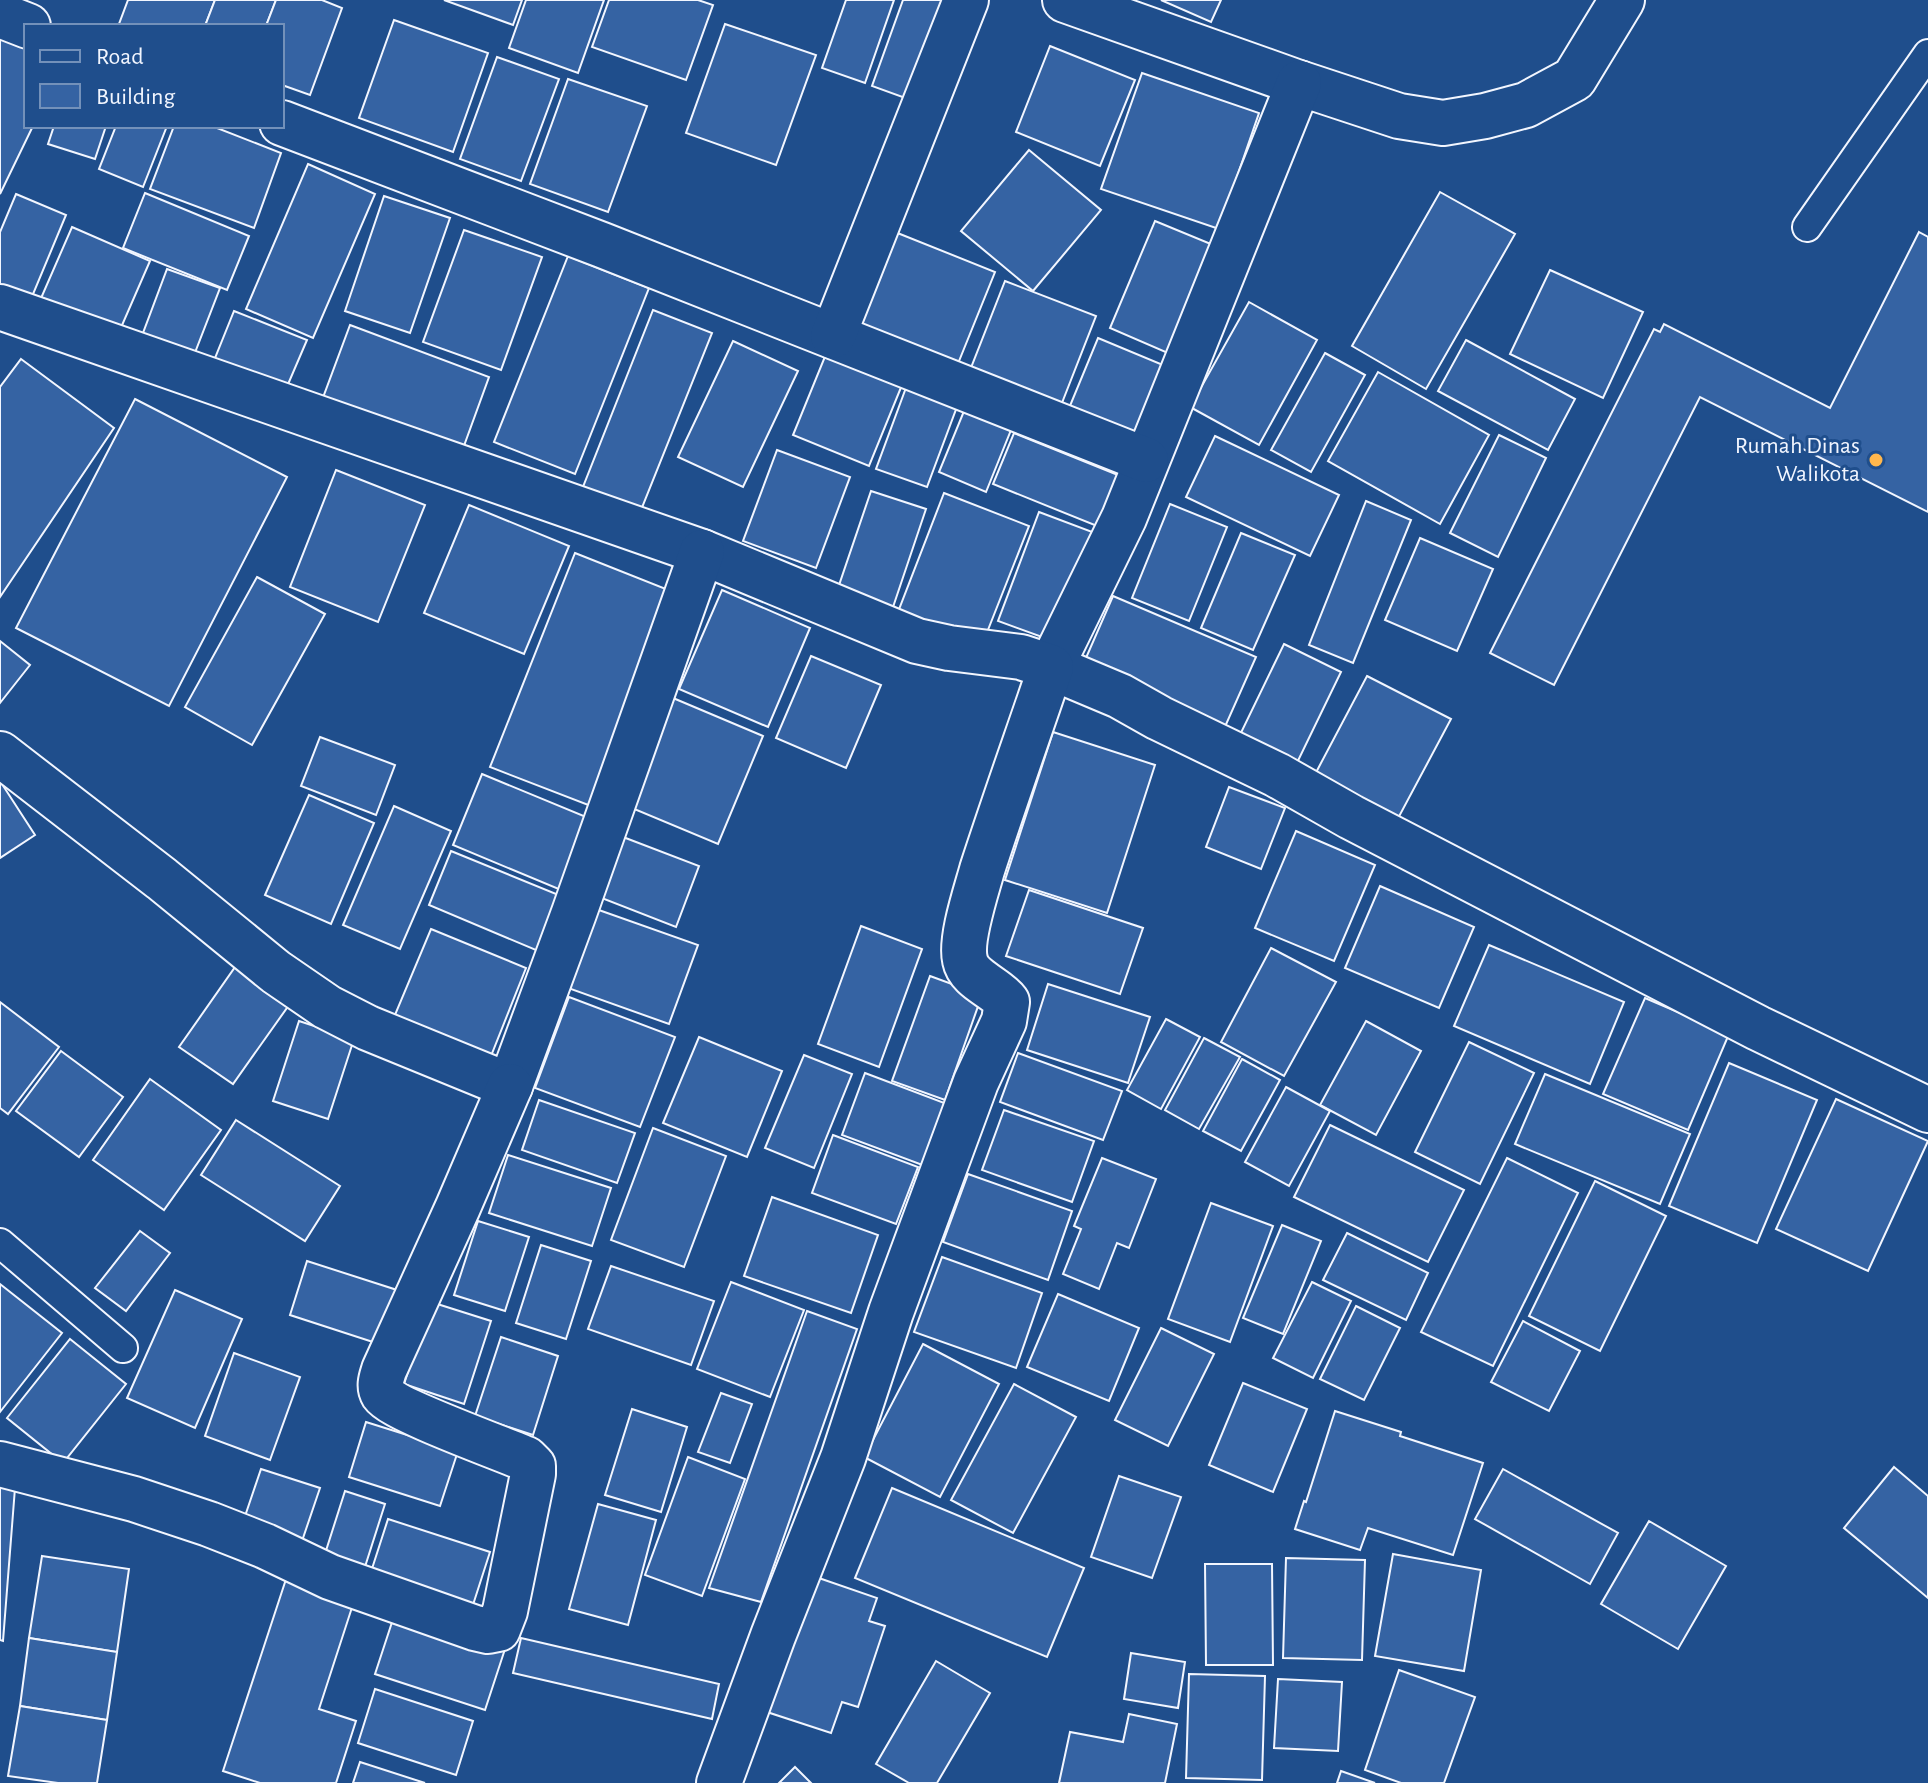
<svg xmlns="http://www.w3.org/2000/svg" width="1928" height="1783" font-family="'Alegreya Sans',sans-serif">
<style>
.building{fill:#3563a3;stroke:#f2f6ff;stroke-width:2}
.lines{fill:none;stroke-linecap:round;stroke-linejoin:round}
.service-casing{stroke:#f2f6ff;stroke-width:32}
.minor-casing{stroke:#f2f6ff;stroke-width:48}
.service{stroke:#1f4e8c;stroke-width:28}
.minor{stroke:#1f4e8c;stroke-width:44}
.poi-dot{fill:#ffb74d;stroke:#1f4e8c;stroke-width:3}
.labels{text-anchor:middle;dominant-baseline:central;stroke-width:6;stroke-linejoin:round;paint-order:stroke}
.poi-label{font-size:24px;fill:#f2f6ff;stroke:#1f4e8c;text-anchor:end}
</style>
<rect width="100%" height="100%" fill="#1f4e8c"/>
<g class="building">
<path d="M128,0H215L205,26H124L119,24Z"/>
<path d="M215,0H276L266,26H205Z"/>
<path d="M276,0H322L342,8L310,95L282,85V26H266Z"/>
<path d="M444,0H522L513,25Z"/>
<path d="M526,0H604L578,73L509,48Z"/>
<path d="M609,0H698L713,5L686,80L592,47Z"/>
<path d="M846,0H894L865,83L822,68Z"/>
<path d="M903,0H950L919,103L872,86Z"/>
<path d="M1161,0H1221L1211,22Z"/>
<path d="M394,20L488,53L453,152L359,118Z"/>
<path d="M725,24L816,55L776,165L686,133Z"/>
<path d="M0,26L26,38V126H33L0,194Z"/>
<path d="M1050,46L1135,80L1100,166L1016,132Z"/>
<path d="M497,57L559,79L521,181L460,159Z"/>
<path d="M1142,73L1259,113L1219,229L1101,189Z"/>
<path d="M568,79L647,106L608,212L530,184Z"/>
<path d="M54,126H106L95,159L48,144Z"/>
<path d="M116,126H167L143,187L99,169Z"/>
<path d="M174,126H212L281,153L254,228L150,189Z"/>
<path d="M1029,150L1101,210L1033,291L961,231Z"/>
<path d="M308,164L375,194L313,338L246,309Z"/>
<path d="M1440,192L1515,234L1426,389L1352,346Z"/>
<path d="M145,193L249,236L227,290L123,248Z"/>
<path d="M16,194L66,215L26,311L0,301V232Z"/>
<path d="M384,196L450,218L410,333L345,311Z"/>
<path d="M1155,221L1223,249L1177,357L1110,328Z"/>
<path d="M72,227L150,261L113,346L35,312Z"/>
<path d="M464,230L542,257L501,370L423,342Z"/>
<path d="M895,232L995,272L957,366L857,326Z"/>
<path d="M1919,232L1928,237V512L1700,397L1554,685L1490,653L1654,329L1660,332L1664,324L1830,408Z"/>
<path d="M568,256L649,288L575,474L494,442Z"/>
<path d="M167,269L220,288L189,368L137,349Z"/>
<path d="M1550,270L1643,312L1603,398L1510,354Z"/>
<path d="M1005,281L1096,316L1058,413L967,378Z"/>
<path d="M1249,302L1317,340L1259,445L1190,407Z"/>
<path d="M653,310L712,333L637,520L579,497Z"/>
<path d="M234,311L307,340L280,403L209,373Z"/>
<path d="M350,325L489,377L461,454L321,403Z"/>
<path d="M1098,338L1163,365L1133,440L1067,413Z"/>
<path d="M1466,340L1575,399L1548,450L1438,391Z"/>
<path d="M733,341L798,371L743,487L678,457Z"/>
<path d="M1325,353L1365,375L1311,472L1271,450Z"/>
<path d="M826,354L902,385L869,466L793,435Z"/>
<path d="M21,359L114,428L0,597V387Z"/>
<path d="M1378,372L1489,435L1440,524L1328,461Z"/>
<path d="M907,385L958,404L927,487L876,469Z"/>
<path d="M135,399L287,477L169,706L16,628Z"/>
<path d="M964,411L1011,430L986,492L939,472Z"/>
<path d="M1014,433L1118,475L1097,526L993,484Z"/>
<path d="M1499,435L1546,458L1498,557L1450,533Z"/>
<path d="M1215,436L1339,495L1310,556L1186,497Z"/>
<path d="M777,450L850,477L816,568L743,541Z"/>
<path d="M336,470L425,505L378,622L290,587Z"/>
<path d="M871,491L926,509L890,616L835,597Z"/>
<path d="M944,493L1029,526L982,645L898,612Z"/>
<path d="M1366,501L1411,520L1353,663L1309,645Z"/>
<path d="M1170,504L1227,527L1189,621L1132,598Z"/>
<path d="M469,505L569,546L524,654L424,613Z"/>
<path d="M1039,512L1095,533L1053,641L998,621Z"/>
<path d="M1241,533L1295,555L1253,650L1201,628Z"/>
<path d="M1420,538L1493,569L1457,651L1385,620Z"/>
<path d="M575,553L681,595L596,808L490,767Z"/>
<path d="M257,577L325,614L252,745L185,707Z"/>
<path d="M722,590L810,628L768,727L679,689Z"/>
<path d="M1113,596L1256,657L1224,729L1082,667Z"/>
<path d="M0,641L30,665L0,703Z"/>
<path d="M1284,644L1341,672L1293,771L1236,743Z"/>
<path d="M811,656L881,685L846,768L776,738Z"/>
<path d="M1367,676L1451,719L1395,824L1312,780Z"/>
<path d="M673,698L763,736L718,844L627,806Z"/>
<path d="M1053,732L1155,765L1107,913L1005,880Z"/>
<path d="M320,737L395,765L376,815L301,786Z"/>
<path d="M482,774L591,819L561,890L453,845Z"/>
<path d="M0,781L35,835L0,858Z"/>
<path d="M1229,787L1285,808L1261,869L1206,847Z"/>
<path d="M309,795L374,823L331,924L265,895Z"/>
<path d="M394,806L451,831L400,949L343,925Z"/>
<path d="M1296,831L1375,865L1334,961L1255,928Z"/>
<path d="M623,837L699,866L676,927L599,897Z"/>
<path d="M451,851L566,898L543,953L429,905Z"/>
<path d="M1380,886L1474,927L1439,1008L1345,968Z"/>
<path d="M1029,890L1143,928L1120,994L1006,956Z"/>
<path d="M596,909L698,945L669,1024L568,988Z"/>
<path d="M861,926L922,949L879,1067L818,1044Z"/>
<path d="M431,929L526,968L489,1061L392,1022Z"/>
<path d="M1489,945L1624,1002L1590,1084L1454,1026Z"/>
<path d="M1271,948L1336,982L1284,1076L1221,1042Z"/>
<path d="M240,960L294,998L233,1084L179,1047Z"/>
<path d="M930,976L982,995L945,1100L892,1081Z"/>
<path d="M1048,984L1150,1017L1128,1083L1027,1050Z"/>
<path d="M569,997L675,1037L640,1127L535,1088Z"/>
<path d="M1645,998L1729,1034L1688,1130L1603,1094Z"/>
<path d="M0,1002L59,1047L8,1114L0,1108Z"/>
<path d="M1166,1019L1200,1037L1161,1109L1127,1090Z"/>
<path d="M299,1021L354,1039L328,1119L273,1101Z"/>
<path d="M1366,1021L1421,1051L1376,1135L1320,1105Z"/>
<path d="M699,1037L782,1071L747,1157L663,1123Z"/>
<path d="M1204,1038L1240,1057L1199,1129L1165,1110Z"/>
<path d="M1469,1042L1534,1073L1480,1184L1415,1152Z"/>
<path d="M61,1051L123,1097L79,1157L16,1111Z"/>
<path d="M1018,1053L1122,1091L1103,1140L1000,1102Z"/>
<path d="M804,1055L852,1074L814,1168L765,1148Z"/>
<path d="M1242,1059L1280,1080L1241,1151L1203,1131Z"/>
<path d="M1729,1063L1817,1100L1757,1243L1669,1206Z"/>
<path d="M865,1073L947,1104L925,1166L842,1135Z"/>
<path d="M1545,1074L1690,1134L1660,1204L1515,1144Z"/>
<path d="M150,1079L221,1130L164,1210L93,1160Z"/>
<path d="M1286,1087L1330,1111L1289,1186L1245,1162Z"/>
<path d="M1836,1099L1928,1141L1868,1271L1776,1229Z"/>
<path d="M539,1100L635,1133L617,1183L522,1150Z"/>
<path d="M1004,1110L1094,1141L1072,1202L982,1170Z"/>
<path d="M236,1120L340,1186L305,1241L201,1175Z"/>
<path d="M1330,1125L1464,1190L1428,1262L1294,1197Z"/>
<path d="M653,1128L726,1156L684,1267L611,1240Z"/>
<path d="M833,1135L918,1167L896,1224L812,1193Z"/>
<path d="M508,1155L611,1188L592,1246L489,1213Z"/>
<path d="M1102,1158L1156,1179L1129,1248L1117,1243L1099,1289L1063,1274L1081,1229L1074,1226Z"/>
<path d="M1507,1158L1578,1193L1493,1366L1421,1332Z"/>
<path d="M968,1174L1072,1211L1048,1280L943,1242Z"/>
<path d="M1595,1181L1666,1216L1600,1351L1529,1316Z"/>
<path d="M772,1197L878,1235L851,1313L744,1276Z"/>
<path d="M1211,1203L1273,1226L1230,1342L1168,1319Z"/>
<path d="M478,1221L529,1237L505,1311L454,1295Z"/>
<path d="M1282,1225L1321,1241L1283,1334L1243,1318Z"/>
<path d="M140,1231L170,1253L126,1311L95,1288Z"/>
<path d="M1347,1233L1428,1273L1406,1320L1323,1280Z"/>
<path d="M541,1245L591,1261L566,1339L516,1323Z"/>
<path d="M942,1257L1042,1293L1016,1368L914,1332Z"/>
<path d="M307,1261L397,1290L379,1344L290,1315Z"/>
<path d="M611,1266L714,1301L691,1365L588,1329Z"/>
<path d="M731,1282L804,1310L770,1397L697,1369Z"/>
<path d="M1312,1282L1351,1301L1313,1378L1273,1358Z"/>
<path d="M0,1284L62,1333L0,1412Z"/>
<path d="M175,1290L242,1319L195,1428L127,1398Z"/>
<path d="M1058,1294L1139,1328L1109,1401L1027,1367Z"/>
<path d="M431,1302L491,1321L464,1404L404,1384Z"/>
<path d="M1356,1306L1400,1328L1364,1400L1320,1379Z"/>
<path d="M807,1311L857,1329L761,1602L709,1588Z"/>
<path d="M1523,1321L1580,1351L1549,1411L1491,1382Z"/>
<path d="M1161,1328L1214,1354L1168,1446L1115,1420Z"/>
<path d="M501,1337L558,1356L533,1435L475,1416Z"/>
<path d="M70,1339L126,1384L63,1463L7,1418Z"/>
<path d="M923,1344L999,1384L940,1497L864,1457Z"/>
<path d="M234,1353L300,1377L270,1460L205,1436Z"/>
<path d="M1243,1383L1307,1409L1273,1492L1209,1465Z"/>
<path d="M1014,1384L1076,1417L1013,1533L951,1500Z"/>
<path d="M721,1393L752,1404L730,1463L698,1452Z"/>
<path d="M632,1409L687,1427L661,1512L605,1495Z"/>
<path d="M1335,1411L1401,1432L1400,1436L1483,1463L1453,1555L1368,1528L1360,1550L1295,1529L1304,1501L1306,1502Z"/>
<path d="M366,1422L458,1451L440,1506L349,1477Z"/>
<path d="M688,1457L745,1479L702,1596L645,1575Z"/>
<path d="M1894,1467L1928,1496V1598L1844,1528Z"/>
<path d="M261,1469L320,1488L301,1544L242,1525Z"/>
<path d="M1503,1469L1618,1533L1590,1584L1475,1519Z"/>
<path d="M1119,1476L1181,1497L1152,1578L1091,1557Z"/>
<path d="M0,1487L15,1488L3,1641L0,1640Z"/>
<path d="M892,1488L1084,1568L1047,1657L855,1578Z"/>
<path d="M345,1491L385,1504L363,1573L323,1560Z"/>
<path d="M598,1504L656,1520L628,1625L569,1609Z"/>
<path d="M388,1519L490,1552L471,1611L369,1578Z"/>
<path d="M1649,1521L1726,1566L1678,1649L1601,1604Z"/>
<path d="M1393,1554L1481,1570L1464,1671L1375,1656Z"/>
<path d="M42,1556L129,1569L117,1652L29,1638Z"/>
<path d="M1286,1558L1365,1560L1362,1660L1283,1658Z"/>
<path d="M1205,1564H1272L1273,1665H1206Z"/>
<path d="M290,1567L358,1589L319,1709L356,1721L336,1783H260L223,1771Z"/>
<path d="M813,1576L877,1598L869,1621L885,1626L858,1707L842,1702L831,1733L767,1712Z"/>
<path d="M396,1610L506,1646L485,1710L375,1674Z"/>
<path d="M29,1638L117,1652L107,1720L20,1706Z"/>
<path d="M521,1638L719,1684L712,1719L513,1673Z"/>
<path d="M1131,1653L1185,1662L1178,1708L1124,1699Z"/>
<path d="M936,1661L990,1693L937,1783H909L876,1764Z"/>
<path d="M1399,1670L1475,1697L1444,1783H1401L1365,1770Z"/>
<path d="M1189,1674L1265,1676L1262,1780L1186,1778Z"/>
<path d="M1278,1679L1342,1682L1338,1751L1274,1748Z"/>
<path d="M375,1689L473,1721L456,1775L358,1743Z"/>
<path d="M20,1706L107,1720L97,1783H58L8,1776Z"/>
<path d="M1129,1714L1177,1724L1165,1783H1059L1070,1732L1123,1742Z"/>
<path d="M360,1762L425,1783H353Z"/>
<path d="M795,1767L811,1783H779Z"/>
<path d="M1341,1771L1375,1783H1337Z"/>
</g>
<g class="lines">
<g class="service-casing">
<g id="service">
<path d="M1807,227L1928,54"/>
<path d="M0,1243L123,1348"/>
</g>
</g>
<g class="minor-casing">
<g id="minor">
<path d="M1065,0L1299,83L1399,116L1443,123L1485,116L1526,105L1574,79L1622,0"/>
<path d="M0,15L28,26"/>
<path d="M1299,83L1124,518L1051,667L1120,696L1159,718L1277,775L1351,817L1758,1028L1928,1110"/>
<path d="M282,123L602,245L1146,460"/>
<path d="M0,307L702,552L917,641L949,648L1021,657L1051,667C1028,735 1004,802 982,870C976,892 960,939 965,960C969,980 996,987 1007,1002L1004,1021L976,1082L891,1312L843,1458L773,1636L719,1783"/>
<path d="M833,336L966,0"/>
<path d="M0,754L162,879L276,972L327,1007L368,1028L510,1086L574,913L702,552"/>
<path d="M0,1464L134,1499L209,1524L265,1546L330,1577L475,1628L488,1631L498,1629L505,1611L533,1474V1466L526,1459C501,1448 394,1410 383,1394C378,1386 382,1377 384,1370L458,1207L510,1086"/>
</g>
</g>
<use href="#service" class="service"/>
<use href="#minor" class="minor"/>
</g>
<circle class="poi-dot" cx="1876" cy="460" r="8"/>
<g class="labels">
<g class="poi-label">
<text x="1860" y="446">Rumah Dinas<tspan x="1860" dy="28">Walikota</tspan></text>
</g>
</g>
<rect x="24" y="24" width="260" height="104" fill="#1f4e8c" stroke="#7391ba" stroke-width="2"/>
<rect x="40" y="50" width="40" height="12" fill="#1f4e8c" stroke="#7391ba" stroke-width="2"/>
<text x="96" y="64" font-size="24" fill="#f2f6ff">Road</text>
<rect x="40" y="84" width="40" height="24" fill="#3563a3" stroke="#7391ba" stroke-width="2"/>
<text x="96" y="104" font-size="24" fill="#f2f6ff">Building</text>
</svg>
